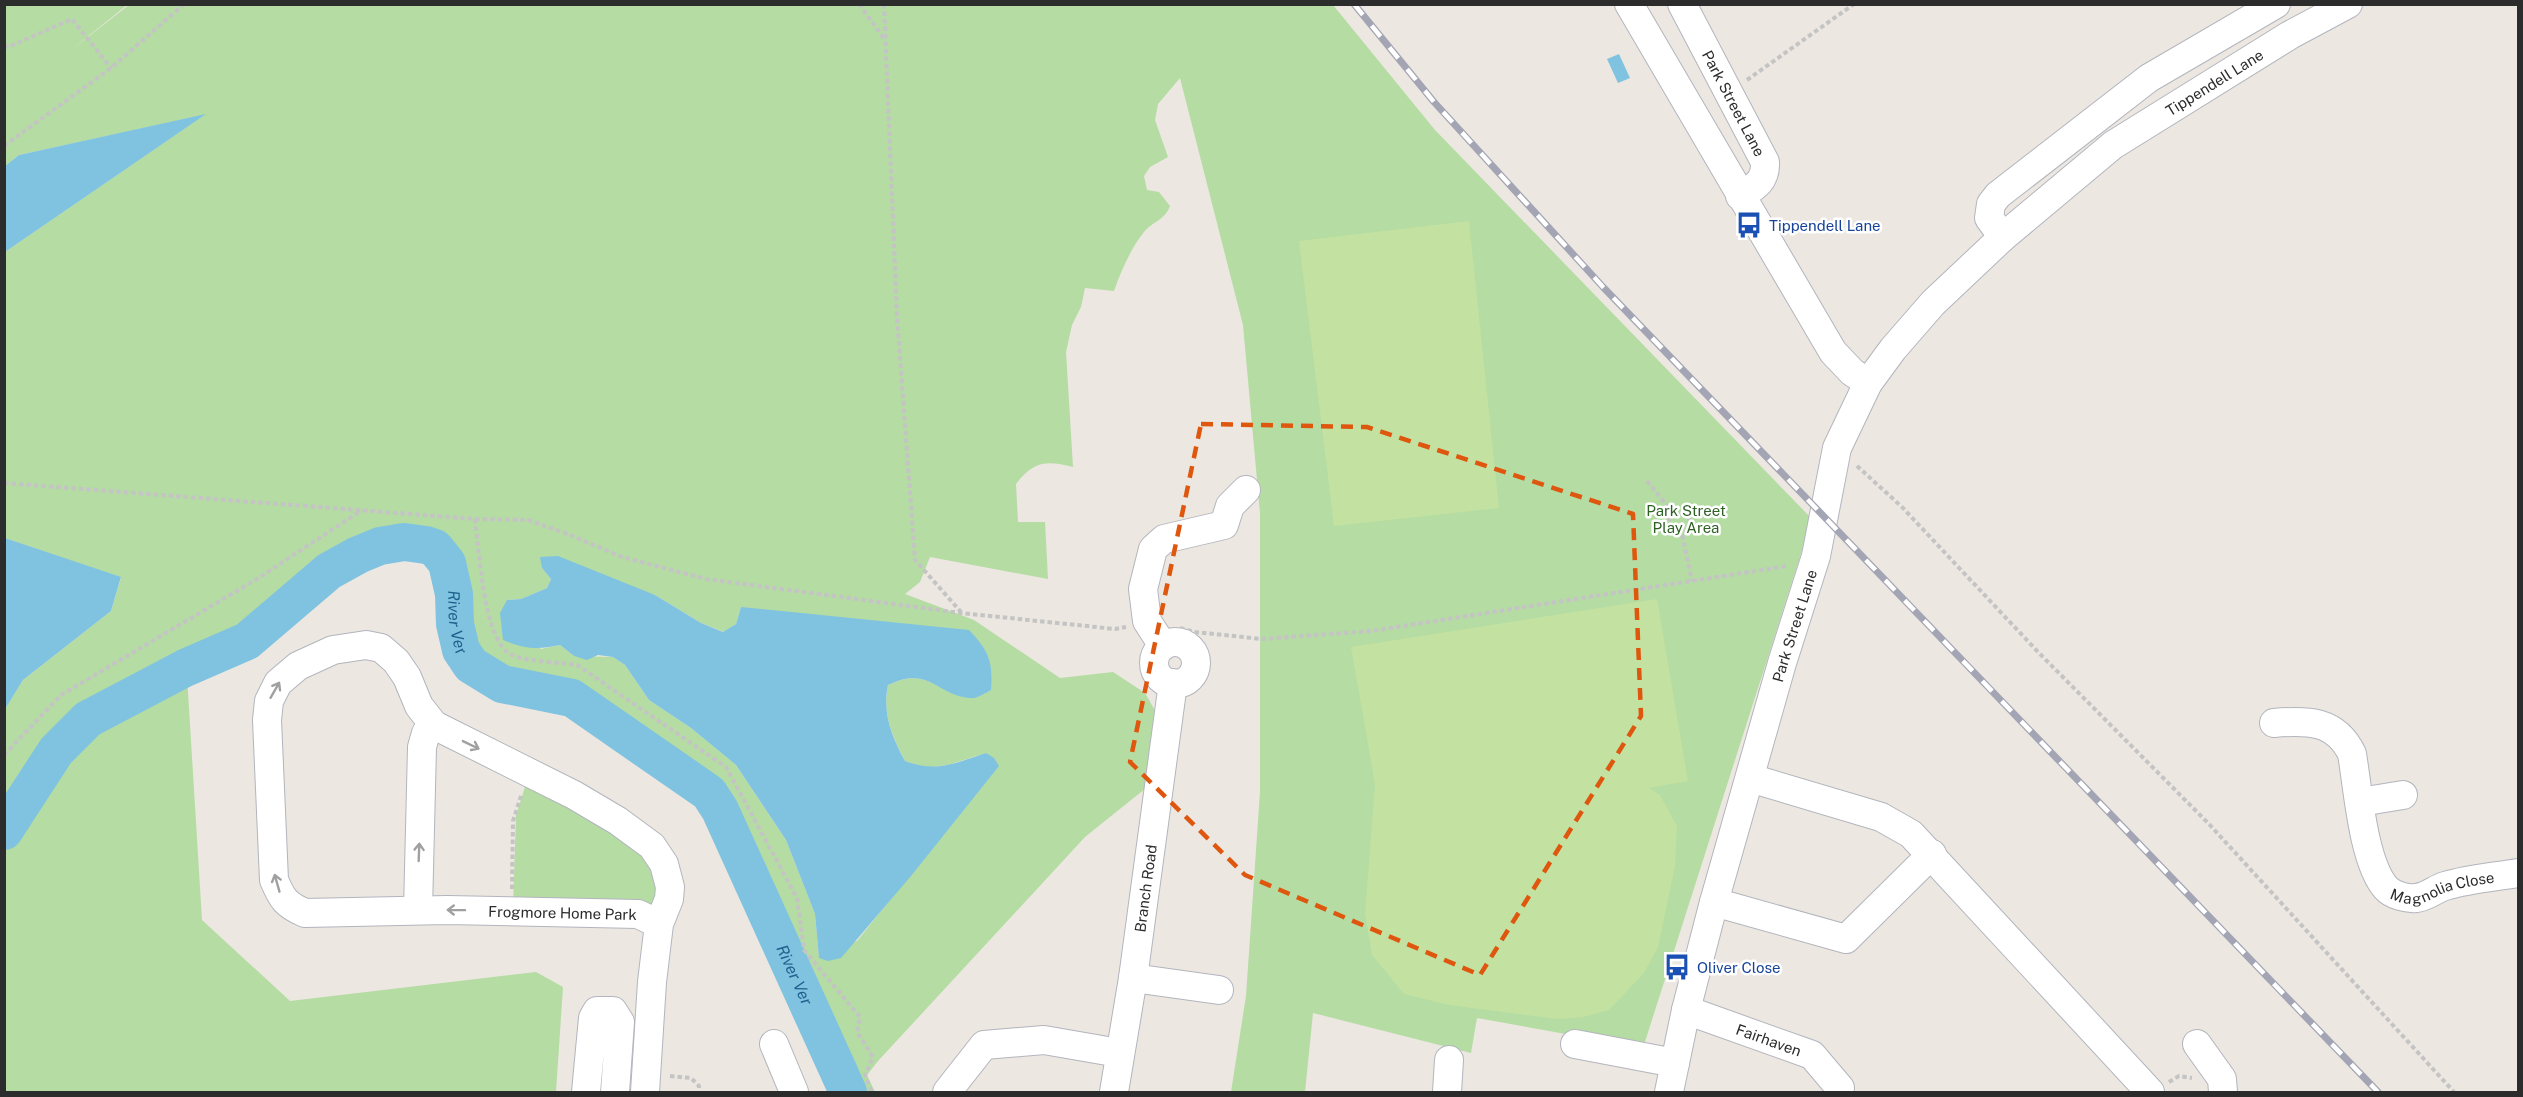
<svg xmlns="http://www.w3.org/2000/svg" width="2523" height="1097" font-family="'Public Sans',sans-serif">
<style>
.green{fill:#b4dca3;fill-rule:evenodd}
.pitch{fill:#c3e1a0}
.water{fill:#80c3e1}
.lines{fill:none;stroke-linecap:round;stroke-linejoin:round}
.river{stroke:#80c3e1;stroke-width:38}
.minor-casing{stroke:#b3b5be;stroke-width:30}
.path{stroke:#c4c4c4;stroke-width:4;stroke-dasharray:4.5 3;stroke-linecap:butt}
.minor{stroke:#fff;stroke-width:28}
.rail-casing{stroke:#a3a5b4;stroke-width:7}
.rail{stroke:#fff;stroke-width:4.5;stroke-dasharray:14;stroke-linecap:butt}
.oneway{stroke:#a0a0a0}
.marked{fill:none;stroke:#df570e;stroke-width:4.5;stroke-dasharray:12 8;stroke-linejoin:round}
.labels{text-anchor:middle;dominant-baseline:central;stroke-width:5;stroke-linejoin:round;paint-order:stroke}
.street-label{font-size:15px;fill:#2c2c2c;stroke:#fff}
.transit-label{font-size:15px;fill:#164399;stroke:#fff;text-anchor:start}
.park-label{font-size:15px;fill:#2e6124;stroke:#fff}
.water-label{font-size:16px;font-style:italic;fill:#1e628e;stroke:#fff}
</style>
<rect width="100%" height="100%" fill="#ece7e0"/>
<g class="green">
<path d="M130,4L1333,5L1435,130L1812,519L1643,1048L1477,1018L1471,1053L1313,1013L1305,1092H1231L1246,996L1260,792V513L1243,325L1180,78L1158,104L1155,120L1168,157L1150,167L1144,176L1147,190L1159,192L1170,206C1165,220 1152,222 1144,232C1131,248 1121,271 1114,291L1085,288L1081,307L1072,325L1066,352L1073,467C1047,460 1033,461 1016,484L1018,522H1045L1048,579L930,557L920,582L905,594L974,620L1060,678L1113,672L1145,693L1157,714L1151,784L1085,837L878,1061L867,1075L875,1092H858L722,792L711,783L652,747L603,712L563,689L484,668L470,656L460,625L464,588L461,562L451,548L441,537L419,530L398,533L364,542L323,565L260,620L237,636L180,660L87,708L53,738L5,812L4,710L23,680L111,611L121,578L5,538V252L204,115L19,155L5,166V5H127L66,54ZM542,568L655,595L701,623L724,632L736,624L741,607L991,690C986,693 979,697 974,697C937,698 932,664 888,685C882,713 892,736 905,761L923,768L948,765L986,753L998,766L857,941L819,957L815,914L786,840L736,765L691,728L649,700L625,665L613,657L574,656L560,645L541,649L507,600L521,599L547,588L551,579Z"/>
<path d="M187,676L202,920L290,1001L536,972L563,987L556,1092H5V850L47,781L68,755L96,730Z"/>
<path d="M528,777L650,853L659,904L646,910L513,907L516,816Z"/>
</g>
<g class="pitch">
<path d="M1469,221L1499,508L1334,526L1299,241Z"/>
<path d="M1657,599L1688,781L1649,788L1660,795L1677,826L1675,866L1658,947L1644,973L1609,1010L1584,1017L1558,1019L1449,1005L1404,994L1372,955L1365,914L1375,784L1351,647Z"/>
</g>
<g class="water">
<path d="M1619,54L1630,78L1618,83L1607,59Z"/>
<path d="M206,114L5,252V166L19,155Z"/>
<path d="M5,538L121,577L111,611L23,680L5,709Z"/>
<path d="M558,556L655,595L701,623L723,632L736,624L741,607L969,630C989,651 993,661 991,690C986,693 979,697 974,698C937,698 931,664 888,685C882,713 892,737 905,761C937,773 955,763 986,753L994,758L999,766L911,876L841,958L828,961L819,958L815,914L786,840L736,765L691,728L649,700L625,665L613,657L598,655L587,660L574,656L560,645C537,650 525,649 503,640L500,613L507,600L521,599L547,588L551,579L542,568L540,557Z"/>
</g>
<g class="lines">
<path class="river" id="s1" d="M4,831L56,751L88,719L185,668L247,641L329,571L358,555L380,546L404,542L426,545L435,548L447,563L454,594L455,624L461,650L471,665L502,684L572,698L709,793L720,810L848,1092"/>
<g class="minor-casing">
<g id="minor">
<path d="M1629,4L1833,352L1852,372L1868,383"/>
<path id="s2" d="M1682,4L1765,162C1766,181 1755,187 1740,196"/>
<path d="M2003,237L1989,218L1991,204L1998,195L2149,78L2276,4"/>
<circle cx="1175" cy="663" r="21"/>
<path d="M1163,646L1147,621L1143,589L1153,549L1164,539L1224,525L1230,506L1246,490"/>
<path id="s3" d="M2274,723C2307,720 2336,720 2352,754C2358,789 2363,862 2386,888C2392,895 2407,899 2416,898C2427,897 2435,889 2445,886C2469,879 2494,877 2518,873"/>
<path d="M1750,778L1881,817L1911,834L2150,1092"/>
<path d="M2360,802L2403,795"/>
<path d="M1714,902L1846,939L1932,854"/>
<path d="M418,910L422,747L426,733L434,725"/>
<path d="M1133,978L1219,990"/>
<path id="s4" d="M1686,1010L1812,1055L1840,1088"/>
<path d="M774,1044L794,1092"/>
<path d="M1575,1044L1675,1063"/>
<path d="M2197,1044L2222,1079L2223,1092"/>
<path d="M586,1092L593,1018L597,1011H613L620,1022L615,1092"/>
<path id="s5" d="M645,1092L652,982L659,924L669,899L670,887L664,864L652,846L618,821L574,795L434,725L419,706L407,677L396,661L381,648L366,645L333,650L298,666L278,683L269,701L267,720L274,880C282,899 286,905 305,913L447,910L638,914L659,924"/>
<path d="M947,1092L984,1045L1044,1040L1119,1053"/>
<path id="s6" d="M1114,1092L1133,978L1173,683"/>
<path d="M1447,1092L1449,1060"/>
<path id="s7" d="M1669,1092L1686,1010L1714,902L1782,663L1816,556L1837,448L1868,383L1893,349L1933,303L2003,237L2113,145L2290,35L2348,4"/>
</g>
</g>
<g class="path">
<path d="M859,4L885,40"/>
<path d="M884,4L897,317L915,560L961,612"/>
<path d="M4,45L8,47L72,19L111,68"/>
<path d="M1747,80L1854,4"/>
<path d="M4,146L111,68L184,4"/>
<path d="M1857,466L1902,507L2038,652L2209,824L2454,1092"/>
<path d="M1647,481L1674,514"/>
<path d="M4,483L475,519L528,520L570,535L622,557L706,579L961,613L1115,629L1126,627"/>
<circle cx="1679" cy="524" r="11"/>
<path d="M475,519C479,549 483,638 510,654C523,662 560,662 577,665L726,767L797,898L804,950L860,1017L857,1032L873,1057L865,1075L872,1092"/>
<path d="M1682,535L1692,581"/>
<path d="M1180,628L1195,632L1262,639L1371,631L1787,566"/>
<path d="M4,755L61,695L257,579L362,510"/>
<path d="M512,889L513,821L522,793"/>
<path d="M670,1076L691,1078L699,1086V1092"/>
<path d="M2169,1082L2179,1076L2192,1078"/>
</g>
<use href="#minor" class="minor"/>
<g class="rail-casing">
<path id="rail" d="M1354,4L1434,102L1603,287L2378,1092"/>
</g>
<use href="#rail" class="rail"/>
</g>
<defs><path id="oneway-shaft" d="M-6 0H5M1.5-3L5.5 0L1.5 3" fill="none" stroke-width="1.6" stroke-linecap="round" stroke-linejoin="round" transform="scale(1.5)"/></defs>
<g class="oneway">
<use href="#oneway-shaft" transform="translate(275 690) rotate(-60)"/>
<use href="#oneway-shaft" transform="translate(471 745) rotate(26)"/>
<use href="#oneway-shaft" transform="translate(419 852) rotate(-88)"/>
<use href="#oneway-shaft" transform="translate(277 883) rotate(-106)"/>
<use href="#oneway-shaft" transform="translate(456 910) rotate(-179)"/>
</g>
<path class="marked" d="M1201,424L1367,427L1633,514L1641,716L1480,975L1245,875L1130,762Z"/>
<defs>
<g id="bus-bare" transform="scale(2.07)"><path d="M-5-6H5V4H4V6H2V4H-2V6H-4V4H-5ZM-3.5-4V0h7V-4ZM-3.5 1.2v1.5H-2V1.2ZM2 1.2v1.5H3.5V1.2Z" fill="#1a4fb4" stroke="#fff" stroke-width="2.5" paint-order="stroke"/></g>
</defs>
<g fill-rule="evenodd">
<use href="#bus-bare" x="1749" y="225"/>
<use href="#bus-bare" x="1677" y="967"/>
</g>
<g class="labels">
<g class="street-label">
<text stroke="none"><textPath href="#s7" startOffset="1200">Tippendell Lane</textPath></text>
<text stroke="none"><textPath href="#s2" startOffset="112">Park Street Lane</textPath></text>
<text stroke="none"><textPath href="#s7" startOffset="483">Park Street Lane</textPath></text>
<text stroke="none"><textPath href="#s3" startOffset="291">Magnolia Close</textPath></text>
<text stroke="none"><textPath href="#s6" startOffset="206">Branch Road</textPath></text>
<text stroke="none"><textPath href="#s5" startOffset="1215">Frogmore Home Park</textPath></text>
<text stroke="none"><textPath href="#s4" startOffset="88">Fairhaven</textPath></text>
</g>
<g class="transit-label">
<text x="1769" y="225">Tippendell Lane</text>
<text x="1697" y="967">Oliver Close</text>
</g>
<g class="park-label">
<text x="1686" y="510">Park Street<tspan x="1686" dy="17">Play Area</tspan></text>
</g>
<g class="water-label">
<text stroke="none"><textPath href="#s1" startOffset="618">River Ver</textPath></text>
<text stroke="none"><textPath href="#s1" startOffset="1140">River Ver</textPath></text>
</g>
</g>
<rect width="2523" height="1097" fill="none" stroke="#2c2c2c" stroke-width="12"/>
</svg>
